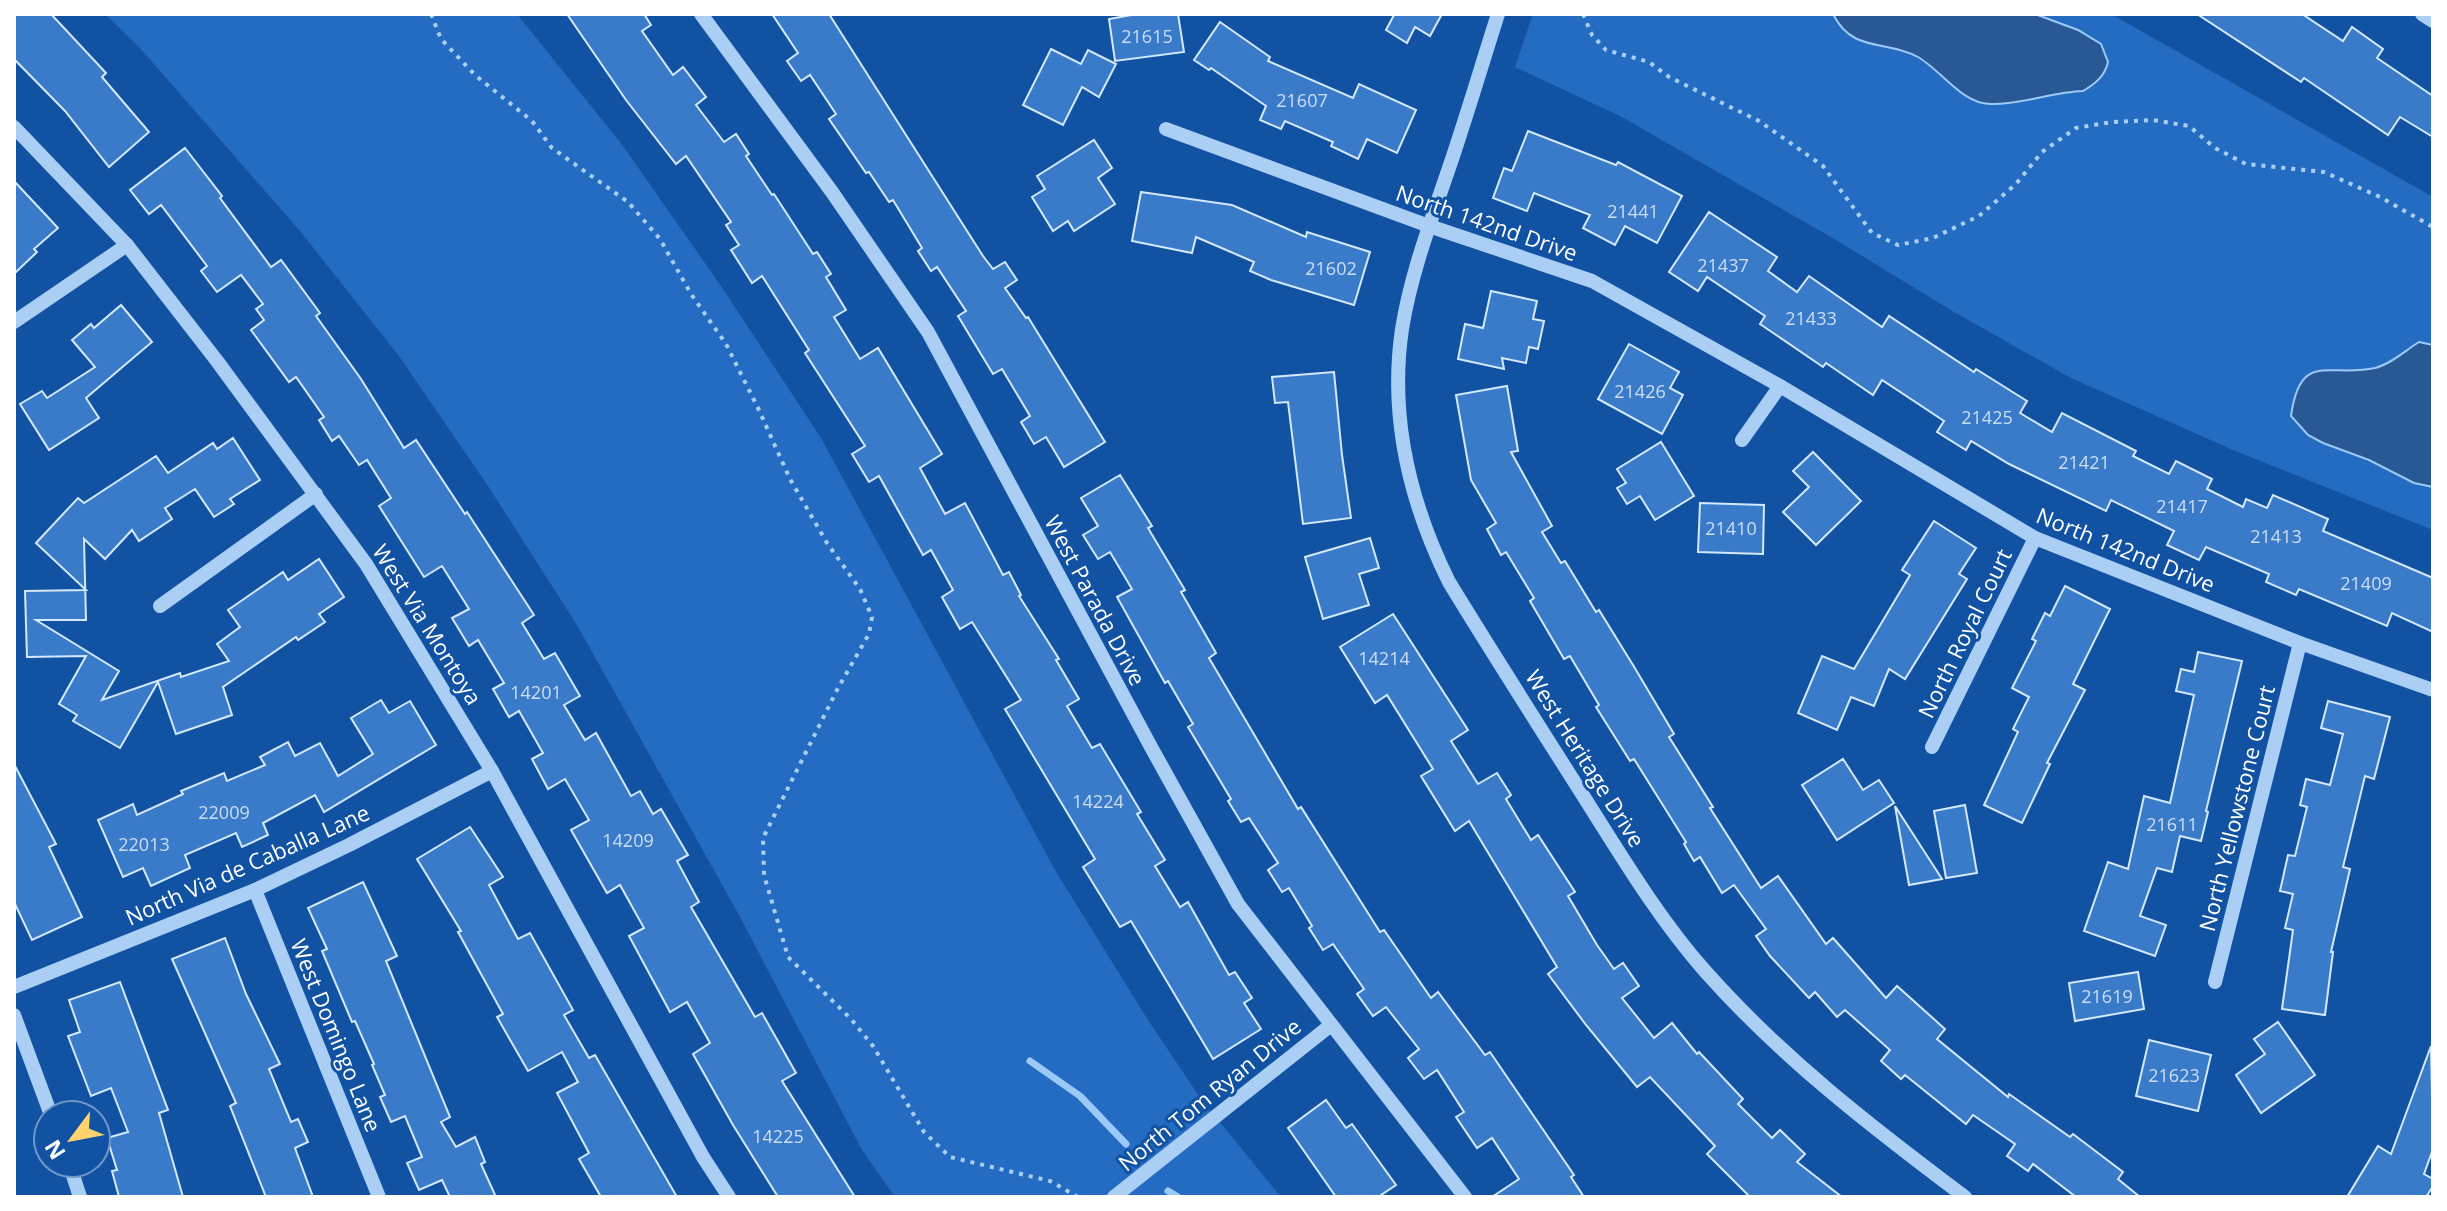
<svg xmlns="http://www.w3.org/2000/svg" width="2447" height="1211" font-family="'Open Sans',sans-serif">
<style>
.green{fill:#246cc1}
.water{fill:#295994;stroke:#9dc9f9;stroke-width:2}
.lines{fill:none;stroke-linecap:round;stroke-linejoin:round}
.stream{stroke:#9dc9f9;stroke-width:7}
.building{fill:#3a7bc9;stroke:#d4e8fe;stroke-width:2}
.path{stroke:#abcef5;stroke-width:4;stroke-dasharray:4 6;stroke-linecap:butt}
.minor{stroke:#abcef5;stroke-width:14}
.labels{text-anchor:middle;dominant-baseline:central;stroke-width:6;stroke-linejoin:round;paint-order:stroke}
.number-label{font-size:18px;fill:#cedef2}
.street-label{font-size:22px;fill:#fff;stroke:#1152a3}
</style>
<rect width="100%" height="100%" fill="#1152a3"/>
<g class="green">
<path d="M105,14H517L623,146L721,286L821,438L1055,870L1148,1020L1201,1099L1281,1197H895L862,1150L739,915L577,625L488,486L399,356L300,231L139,47Z"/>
<path d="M1533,14H2111L2433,197V530L2233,450L2071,378L1954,312L1836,240L1620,116L1515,67Z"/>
</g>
<g class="water">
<path d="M1833,14H2035L2078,30L2101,44L2108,62C2105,76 2095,84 2083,91C2052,92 2021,105 1990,104C1961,103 1942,71 1918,57C1886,39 1853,54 1833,14Z"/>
<path d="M2419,342L2433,345V487L2414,483L2369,460L2323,443L2308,435L2291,416C2300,350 2329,378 2375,368C2391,364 2406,350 2419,342Z"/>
</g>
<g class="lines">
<g class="stream">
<path d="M1030,1061L1080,1096L1126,1144"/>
<path d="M1168,1191L1178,1197"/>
</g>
</g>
<g class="building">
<path d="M14,14H51L106,73L102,77L149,132L109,167L65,111L14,59Z"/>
<path d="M567,14H644L651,25L642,31L673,75L683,67L706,97L696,105L724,142L736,134L749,154L746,156L772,195L774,194L813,254L817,252L831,274L826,277L846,310L834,317L860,359L878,348L942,454L920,468L945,514L965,503L1003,575L1009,572L1021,595L1019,596L1059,659L1056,660L1079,699L1067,706L1092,748L1100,744L1141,812L1137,814L1165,860L1155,866L1180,907L1188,902L1229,975L1235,972L1252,998L1244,1003L1261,1029L1213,1059L1131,921L1120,927L1083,867L1095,859L1005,709L1021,700L972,622L960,629L942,597L953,590L931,550L923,555L879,476L869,482L852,454L865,446L805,353L809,350L762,276L752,283L731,250L739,245L726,225L731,222L686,156L676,164L626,100Z"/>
<path d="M772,14H829L983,256L993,269L1005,262L1017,280L1005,288L1026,318L1028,317L1105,442L1064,467L1046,437L1034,444L1021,422L1030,416L1002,369L993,374L958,316L966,311L937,267L931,271L918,251L922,248L893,200L889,202L869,172L866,173L829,119L836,114L810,75L801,81L787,61L798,53Z"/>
<path d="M1137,14H1178L1184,52L1115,61L1109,19Z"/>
<path d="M1392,14H1442L1430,36L1415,27L1407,43L1386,30L1394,15Z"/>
<path d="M2197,14H2302L2343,41L2352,27L2383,49L2377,58L2433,96V137L2400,117L2388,135L2304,78L2301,82Z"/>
<path d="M1220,22L1270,57L1268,61L1353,98L1359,84L1416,110L1397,153L1367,139L1358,159L1331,146L1333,142L1285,121L1281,129L1260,120L1266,106L1211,68L1209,70L1194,60Z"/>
<path d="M1051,49L1081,64L1088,50L1116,64L1099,97L1082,87L1063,125L1023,105Z"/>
<path d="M1528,131L1616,165L1618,162L1682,196L1657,243L1625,226L1615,245L1583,228L1590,215L1534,193L1527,211L1493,198L1504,168L1512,171Z"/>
<path d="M1094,140L1112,168L1098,178L1115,204L1074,231L1068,221L1053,231L1032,197L1045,189L1037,176Z"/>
<path d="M185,148L222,196L220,198L271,267L281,260L320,313L316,316L361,379L404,448L416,440L465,514L467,512L534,615L522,623L544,659L555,653L580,696L564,705L585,740L596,733L631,796L640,791L653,814L661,809L688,855L677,861L699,902L691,907L755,1017L762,1013L796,1073L782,1081L855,1197H778L733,1125L693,1054L710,1043L687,1002L670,1012L629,936L644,928L620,885L607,893L571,830L589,820L565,779L548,789L532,759L543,753L519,711L509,717L493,689L504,683L478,640L469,646L452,618L469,609L442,566L424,577L379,506L391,498L367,460L359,465L339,436L332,441L319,420L324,417L296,377L289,382L251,330L264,320L256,309L263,304L241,275L217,292L201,271L207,266L161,205L149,214L130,190Z"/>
<path d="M14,181L58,228L34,249L37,252L14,274Z"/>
<path d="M1141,192L1232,205L1306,237L1307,232L1370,252L1354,305L1271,280L1250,271L1254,262L1196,237L1192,253L1132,241Z"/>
<path d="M1709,212L1777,257L1768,271L1797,292L1809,276L1882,327L1889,316L1974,372L1976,369L2027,401L2020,413L2052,432L2062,413L2136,451L2133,456L2169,474L2176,461L2212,479L2207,489L2243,507L2246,499L2267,508L2273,495L2328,519L2323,531L2433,578V632L2392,613L2387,626L2299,589L2296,595L2266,582L2269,574L2206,547L2199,560L2167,545L2174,531L2111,500L2106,511L2009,464L1971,441L1966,450L1937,432L1944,421L1882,380L1873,395L1826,363L1823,367L1760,324L1765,316L1707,277L1698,291L1669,272Z"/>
<path d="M1491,291L1537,301L1533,319L1544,321L1538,349L1529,347L1526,363L1502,358L1504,369L1458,359L1465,324L1483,328Z"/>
<path d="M121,305L152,342L86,398L99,418L49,450L20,404L42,391L47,398L95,367L72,340L91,324L94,328Z"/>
<path d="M1629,344L1679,372L1670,388L1683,395L1662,434L1598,399Z"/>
<path d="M1334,372L1342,455L1351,518L1303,524L1288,402L1275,403L1272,377Z"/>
<path d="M1507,386L1518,451L1511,452L1552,526L1542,532L1561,563L1565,561L1596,612L1599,610L1633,665L1674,734L1669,737L1713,807L1710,808L1761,888L1778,876L1826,944L1833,938L1886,998L1897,986L1945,1029L1937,1039L2008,1097L2009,1094L2070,1137L2073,1134L2123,1172L2118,1179L2140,1197H2076L2033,1164L2028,1171L2007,1156L2015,1144L1973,1115L1966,1124L1905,1075L1901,1079L1881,1061L1890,1050L1845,1010L1837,1017L1815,992L1809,998L1770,956L1756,936L1766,929L1734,885L1722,893L1700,857L1694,861L1684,844L1686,842L1634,759L1630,761L1596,707L1599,705L1570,656L1564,659L1530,601L1534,598L1506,552L1501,555L1487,529L1496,523L1471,480L1456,395Z"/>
<path d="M233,438L260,480L230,499L234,504L214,517L195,489L165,508L172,519L139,541L132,530L105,559L84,539L86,620H36L119,671L102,700L180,673L181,677L229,661L217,644L240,627L228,610L283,572L288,580L319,559L344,597L319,614L325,622L298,640L296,637L223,687L232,715L176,734L158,682L120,748L73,721L77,715L59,704L86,656L27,657L25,591L86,590L36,543L78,498L84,503L156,456L168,473L213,443L217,449Z"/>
<path d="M1661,442L1694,496L1655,520L1640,496L1627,504L1617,488L1626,483L1617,469Z"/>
<path d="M1813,452L1861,501L1816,545L1783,512L1809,487L1793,471Z"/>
<path d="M1120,475L1152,526L1148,528L1185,590L1181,592L1216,653L1209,658L1298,809L1301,807L1380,932L1384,930L1431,998L1438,992L1485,1055L1490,1052L1574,1175L1571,1177L1584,1197H1492L1519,1179L1492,1138L1477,1148L1456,1117L1464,1112L1437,1070L1424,1079L1408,1058L1419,1049L1386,1007L1373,1016L1357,994L1364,989L1333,944L1323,950L1309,928L1312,926L1289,888L1282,892L1268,870L1278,863L1249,818L1241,822L1228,801L1231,799L1188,727L1193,724L1168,681L1165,683L1117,597L1132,589L1110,552L1098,559L1083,535L1098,526L1081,498Z"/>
<path d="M1700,503L1764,505L1763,554L1698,552Z"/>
<path d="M1934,521L1976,548L1959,574L1967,579L1905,679L1889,669L1874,706L1851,697L1837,730L1798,713L1822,656L1854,669L1910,575L1902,570Z"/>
<path d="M1370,538L1379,568L1359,574L1369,605L1323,619L1305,557Z"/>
<path d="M2065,586L2110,609L2073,684L2085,690L2047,763L2050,764L2022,823L1984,805L2018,732L2013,729L2029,697L2012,688L2036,641L2032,639L2045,613L2050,616Z"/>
<path d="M1393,614L1468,730L1451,741L1478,784L1497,773L1511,795L1506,799L1531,840L1538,835L1575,892L1568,896L1597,945L1614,969L1623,963L1639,986L1622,998L1654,1038L1672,1023L1697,1054L1699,1052L1743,1099L1738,1104L1772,1138L1780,1130L1805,1154L1797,1162L1842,1197H1750L1707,1154L1715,1146L1650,1077L1637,1087L1586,1025L1548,974L1557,967L1469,821L1455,831L1421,776L1433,769L1387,695L1375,703L1340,647Z"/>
<path d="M2198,652L2242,661L2206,811L2208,812L2201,841L2180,836L2172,872L2157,868L2140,916L2166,925L2155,956L2084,931L2108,862L2128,869L2144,796L2170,803L2194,695L2176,691L2181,669L2194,672Z"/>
<path d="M381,700L389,713L410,701L436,745L324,812L315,795L263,823L268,835L242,847L236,833L185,855L190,868L151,886L143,868L123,877L98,820L133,804L137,815L183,794L181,791L224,773L227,781L265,765L260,757L288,742L295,756L320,743L338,776L373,754L351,718Z"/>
<path d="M2328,701L2390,717L2374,779L2365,776L2343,867L2350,869L2331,952H2333L2325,1015L2282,1009L2293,930L2285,928L2293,894L2280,891L2288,855L2295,856L2307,807L2300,805L2306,779L2330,785L2343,734L2321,728Z"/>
<path d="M1843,759L1863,790L1879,780L1894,803L1837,840L1802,785Z"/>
<path d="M14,764L56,844L49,847L82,917L32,940L14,902Z"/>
<path d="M1965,805L1977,873L1946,878L1934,811Z"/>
<path d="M1895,806L1942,879L1909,885Z"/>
<path d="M470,827L503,877L489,885L518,939L530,933L573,1010L564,1015L589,1058L595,1055L677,1197H601L579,1159L589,1153L557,1093L578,1082L562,1052L528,1071L497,1017L503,1014L458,932L461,931L417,859Z"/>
<path d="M363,882L397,956L386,961L450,1117L441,1122L456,1147L475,1137L485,1162L481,1164L496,1197H450L442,1180L419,1190L407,1163L422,1157L405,1116L391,1122L380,1097L385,1095L372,1065L374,1064L355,1021L352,1022L322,951L327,949L308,908Z"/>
<path d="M225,938L246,994L280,1064L269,1069L291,1122L298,1119L308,1142L295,1148L313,1197H266L230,1106L236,1103L172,959Z"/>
<path d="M2138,972L2144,1009L2075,1021L2069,983Z"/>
<path d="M120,982L168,1110L159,1113L183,1197H119L112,1171L117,1170L107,1138L128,1132L111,1088L91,1096L68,1036L80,1032L69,1000Z"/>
<path d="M2278,1022L2315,1075L2261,1113L2236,1075L2265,1054L2254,1039Z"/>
<path d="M2149,1040L2211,1055L2198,1111L2136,1096Z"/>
<path d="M2431,1046L2433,1149L2424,1174L2433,1179V1186L2426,1197H2347L2378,1146L2391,1154Z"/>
<path d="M1326,1100L1346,1128L1352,1124L1396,1185L1378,1197H1336L1288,1128Z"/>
</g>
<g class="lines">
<g class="path">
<path d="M431,14L441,39L475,75L532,121L552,148L628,202L660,239L691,294L726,344L758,408L790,479L827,543L860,589L872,617L869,634L838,688L763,838L764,875L788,957L851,1019L873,1046L924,1132L950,1157L1050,1181L1078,1197"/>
<path d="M1583,14L1592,35L1606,50L1649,62L1669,77L1759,121L1823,166L1872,233L1898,245L1933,238L1979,216L2016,184L2042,152L2076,128L2112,122L2153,120L2189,126L2215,148L2246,164L2324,172L2380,197L2433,227"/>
</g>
<g class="minor">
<path d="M701,14L832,192L928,332L1151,747L1238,904L1465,1197"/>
<path d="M1498,14C1482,64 1467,115 1450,165C1432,218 1411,273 1402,329C1389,417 1410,503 1449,582C1493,654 1539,726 1584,797C1622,857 1659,919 1705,971C1782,1058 1873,1128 1965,1197"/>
<path d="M2422,14L2433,21"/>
<path d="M14,127L127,245L217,361L366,564L492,771L703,1157L729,1197"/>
<path d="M1166,129L1429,226L1592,281L1780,386L2035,538L2300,643L2433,690"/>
<path d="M14,322L127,245"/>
<path d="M1742,440L1780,386"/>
<path d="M160,606L316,494"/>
<path d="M1932,747L2035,538"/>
<path d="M255,890L379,1197"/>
<path d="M2215,982L2300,643"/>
<path d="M14,987L255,890L349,845L492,771"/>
<path d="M14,1015L51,1115"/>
<path d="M69,1163L80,1197"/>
<path d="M1114,1197L1331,1025"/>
</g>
</g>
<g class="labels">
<g class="number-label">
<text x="1147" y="36">21615</text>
<text x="1302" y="100">21607</text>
<text x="1633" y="211">21441</text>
<text x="1723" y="265">21437</text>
<text x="1331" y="268">21602</text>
<text x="1811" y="318">21433</text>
<text x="1640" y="391">21426</text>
<text x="1987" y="417">21425</text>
<text x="2084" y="462">21421</text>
<text x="2182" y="506">21417</text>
<text x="1731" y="528">21410</text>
<text x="2276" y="536">21413</text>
<text x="2366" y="583">21409</text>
<text x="1384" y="658">14214</text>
<text x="536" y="692">14201</text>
<text x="1098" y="801">14224</text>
<text x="224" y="812">22009</text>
<text x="2172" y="824">21611</text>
<text x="628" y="840">14209</text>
<text x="144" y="844">22013</text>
<text x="2107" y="996">21619</text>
<text x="2174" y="1075">21623</text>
<text x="778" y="1136">14225</text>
</g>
<g class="street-label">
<text transform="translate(1487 222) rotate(19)">North 142nd Drive</text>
<text transform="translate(2126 549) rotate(22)">North 142nd Drive</text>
<text transform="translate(1096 600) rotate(62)">West Parada Drive</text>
<text transform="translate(428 624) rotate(58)">West Via Montoya</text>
<text transform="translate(1964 633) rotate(-64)">North Royal Court</text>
<text transform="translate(1586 758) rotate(58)">West Heritage Drive</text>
<text transform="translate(2236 808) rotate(-76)">North Yellowstone Court</text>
<text transform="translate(247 864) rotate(-24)">North Via de Caballa Lane</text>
<text transform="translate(337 1035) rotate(68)">West Domingo Lane</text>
<text transform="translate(1209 1094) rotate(-39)">North Tom Ryan Drive</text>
</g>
</g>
<rect width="2447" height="1211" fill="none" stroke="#ffffff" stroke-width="32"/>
<g transform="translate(72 1139) rotate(238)"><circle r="38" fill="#1152a3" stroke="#7097c8" stroke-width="2"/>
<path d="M0-6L14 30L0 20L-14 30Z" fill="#ffd470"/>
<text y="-12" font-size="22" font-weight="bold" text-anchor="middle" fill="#ffffff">N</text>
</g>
</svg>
